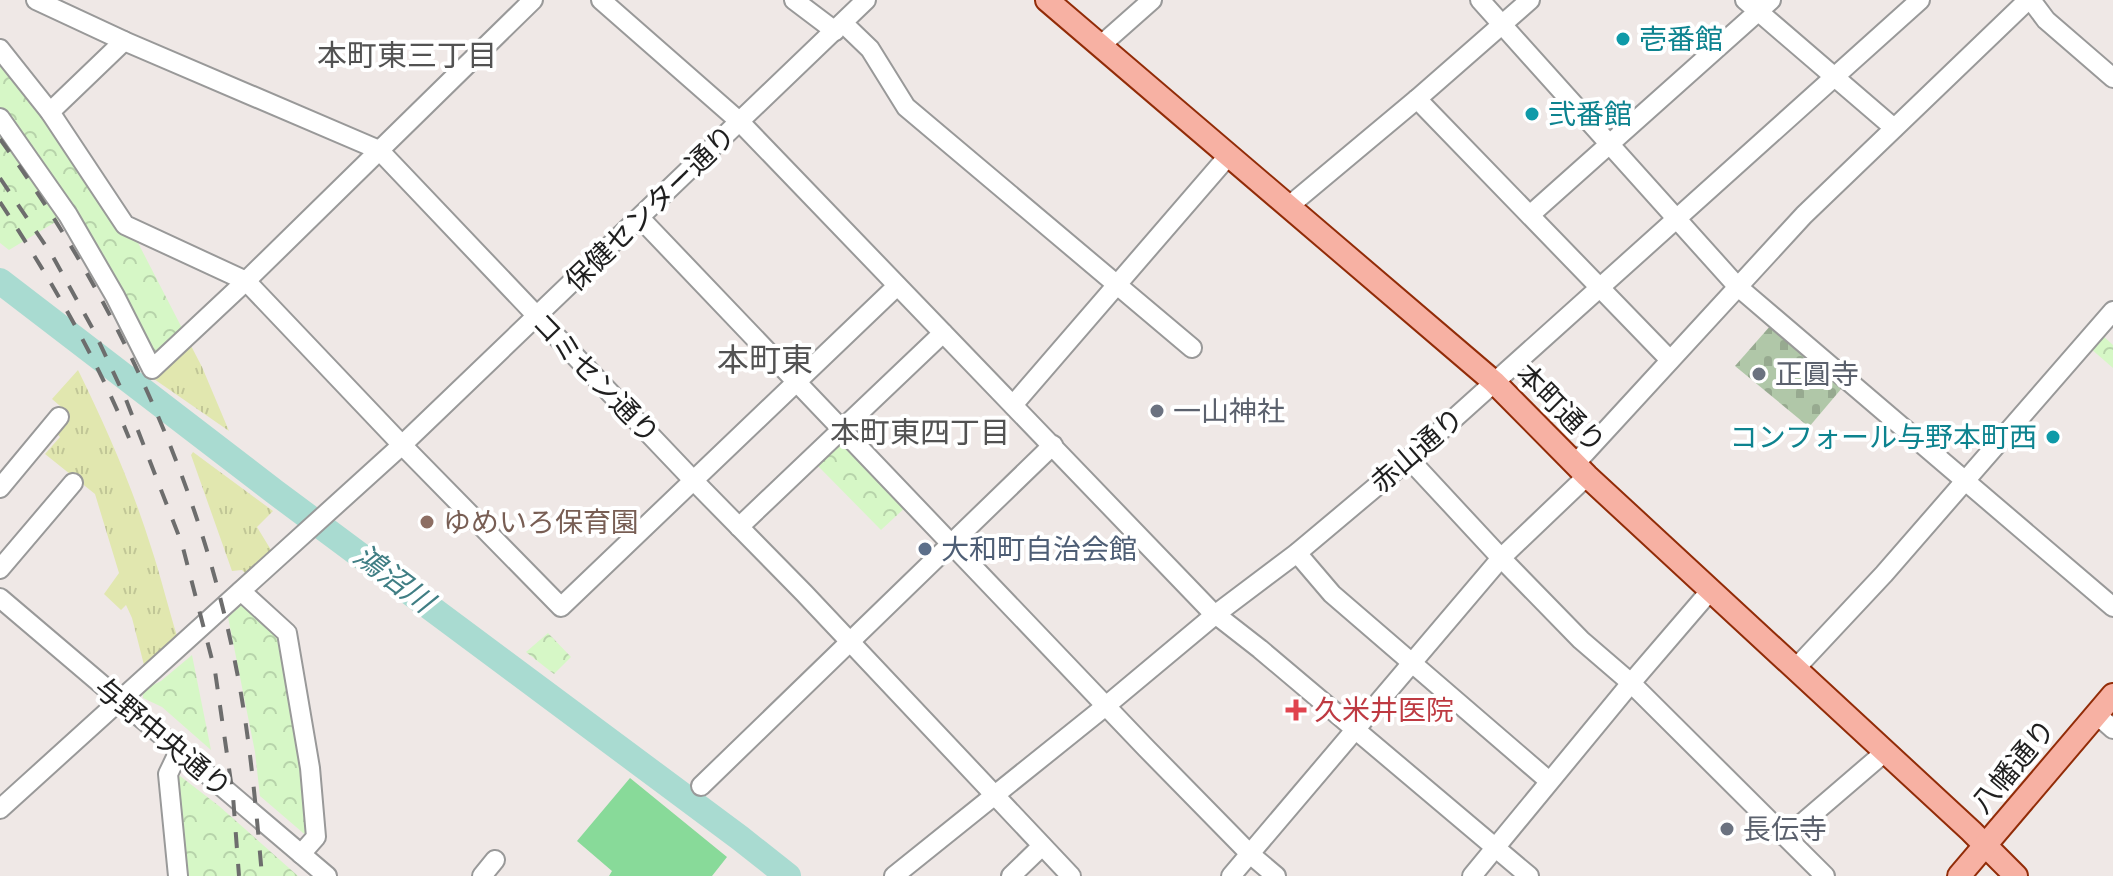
<svg xmlns="http://www.w3.org/2000/svg" width="2113" height="876" font-family="'Archivo Narrow','Noto Sans JP',sans-serif">
<style>
.grass{fill:url(#grass-tufts)}
.cemetery{fill:url(#cemetery-stones)}
.park{fill:url(#park-crowns)}
.pitch{fill:#88da99}
.lines{fill:none;stroke-linecap:round;stroke-linejoin:round}
.river{stroke:#a9dbd1;stroke-width:26}
.minor-casing{stroke:#999;stroke-width:22}
.major-casing{stroke:#922c08;stroke-width:26}
.minor{stroke:#fff;stroke-width:18}
.major{stroke:#f7b1a3;stroke-width:22}
.rail{stroke:#6d6d6d;stroke-width:4;stroke-dasharray:16 16;stroke-linecap:butt}
.culture-dot{fill:#0f9aa8;stroke:#fff;stroke-width:3}
.worship-dot{fill:#6b7280;stroke:#fff;stroke-width:3}
.education-dot{fill:#8d6e63;stroke:#fff;stroke-width:3}
.service-dot{fill:#5c6f8a;stroke:#fff;stroke-width:3}
.health-dot{fill:#e0444e;stroke:#fff;stroke-width:3}
.labels{text-anchor:middle;dominant-baseline:central;stroke-width:8;stroke-linejoin:round;paint-order:stroke}
.culture-label{font-size:28px;fill:#0d838f;stroke:#fff;text-anchor:start}
.street-label{font-size:28px;fill:#1f1f1f;stroke:#fff}
.worship-label{font-size:28px;fill:#5b616d;stroke:#fff;text-anchor:start}
.education-label{font-size:28px;fill:#785e54;stroke:#fff;text-anchor:start}
.service-label{font-size:28px;fill:#4e5e75;stroke:#fff;text-anchor:start}
.health-label{font-size:28px;fill:#be3a42;stroke:#fff;text-anchor:start}
.neighbourhood-label{font-size:30px;fill:#525252;stroke:#fff}
.water-label{font-size:30px;font-style:italic;fill:#407e84;stroke:#fff}
.quarter-label{font-size:32px;fill:#525252;stroke:#fff}
</style>
<defs>
<pattern id="grass-tufts" width="24" height="20" patternUnits="userSpaceOnUse" patternTransform="scale(2)"><rect width="24" height="20" fill="#e1e7af"/><path d="M3 7l-1-3M5 7V3M7 7l1-3M15 17l-1-3M17 17v-4M19 17l1-3" fill="none" stroke="#c1c696"/></pattern>
<pattern id="cemetery-stones" width="16" height="16" patternUnits="userSpaceOnUse" patternTransform="scale(2)"><rect width="16" height="16" fill="#b0c7a8"/><path d="M2 7V4a2 2 0 0 1 4 0v3zM10 15v-3a2 2 0 0 1 4 0v3z" fill="#97aa90"/></pattern>
<pattern id="park-crowns" width="20" height="18" patternUnits="userSpaceOnUse" patternTransform="scale(2)"><rect width="20" height="18" fill="#d6f7c6"/><path d="M2 6a3 3 0 1 1 6 0M12 15a3 3 0 1 1 6 0" fill="none" stroke="#b7d3aa"/></pattern>
</defs>
<rect width="100%" height="100%" fill="#efe8e6"/>
<g class="grass">
<path d="M188,340L202,367L229,431L154,379L151,374Z"/>
<path d="M78,370C106,427 132,486 151,547C161,577 168,607 177,636L144,665L132,618L126,605L121,610L104,594L119,573L95,494L45,454L60,437L53,429L67,412L52,399Z"/>
<path d="M193,452L273,511L257,527L271,550L246,574L242,570L232,571L191,455Z"/>
</g>
<path class="cemetery" d="M1771,325L1842,385V388L1809,427L1735,366Z"/>
<g class="park">
<path d="M0,56L134,235L184,332L156,358L72,212L9,250L0,243Z"/>
<path d="M2102,335L2113,345V368L2090,348Z"/>
<path d="M839,438L908,505L881,530L817,465Z"/>
<path d="M245,602L282,633L297,706L309,838L260,796L255,752L228,617Z"/>
<path d="M548,633L571,657L554,674L526,652Z"/>
<path d="M192,655L211,750L162,707L143,698V692L149,687L161,681Z"/>
<path d="M180,776L219,806L298,876H185L177,778Z"/>
</g>
<path class="pitch" d="M630,778L727,857L712,876H609L612,871L577,841Z"/>
<g class="lines">
<path class="river" d="M0,281L275,492L740,838L788,876"/>
<g class="minor-casing">
<g id="minor">
<path d="M36,0L124,41L379,150L693,480L804,593L1071,876"/>
<path d="M601,0L739,121L1210,610L1260,649L1529,876"/>
<path d="M794,0L835,31"/>
<path d="M1480,0L1737,286L2113,607"/>
<path d="M1745,0L1894,128"/>
<path d="M2031,0L2046,20L2113,78"/>
<path d="M843,23L870,49L906,107L1192,348"/>
<path d="M1100,46L1152,0"/>
<path d="M0,49L50,112L125,225L246,281L402,445L561,607L897,286"/>
<path d="M1417,99L1670,360"/>
<path d="M50,112L124,41"/>
<path d="M0,118L68,215L115,296L152,369L246,281L533,0"/>
<path d="M1289,206L1417,99L1530,0"/>
<path d="M1530,215L1771,0"/>
<path d="M640,218L1146,748L1250,854L1276,876"/>
<path d="M1013,405L1229,155"/>
<path d="M1409,459L1501,558L1581,640L1631,683L1825,876"/>
<path d="M1575,464L1804,215L2028,0"/>
<path d="M0,488L59,417"/>
<path d="M739,527L943,333"/>
<path d="M1297,553L1332,594L1549,781"/>
<path d="M0,569L73,483"/>
<path d="M241,591L287,633L310,768L316,837L301,854"/>
<path d="M0,598L327,876"/>
<path d="M1795,669L1884,574L2113,311"/>
<path d="M2096,714L2113,729"/>
<path d="M701,786L1053,445"/>
<path d="M0,809L402,445L866,0"/>
<path d="M1786,837L1885,752"/>
<path d="M178,876L168,774L179,751"/>
<path d="M482,876L495,860"/>
<path d="M894,876L1107,705L1216,614L1297,553L1409,459L1920,0"/>
<path d="M1011,876L1042,846"/>
<path d="M1231,876L1501,558L1587,476"/>
<path d="M1472,876L1631,683L1710,591"/>
</g>
</g>
<g class="major-casing">
<g id="major">
<path d="M1047,0L1494,382L1587,476L1971,831L2016,876"/>
<path d="M1959,876L2113,695"/>
</g>
</g>
<use href="#minor" class="minor"/>
<use href="#major" class="major"/>
<g class="rail">
<path d="M0,139C115,297 200,480 237,672C250,739 256,807 262,876"/>
<path d="M0,178L52,255L94,331L125,397L182,544L215,671L233,796L239,876"/>
<path d="M0,202C49,277 95,354 129,438"/>
</g>
</g>
<g class="culture-dot">
<circle cx="1623" cy="39" r="8"/>
<circle cx="1532" cy="114" r="8"/>
<circle cx="2053" cy="437" r="8"/>
</g>
<g class="worship-dot">
<circle cx="1759" cy="374" r="8"/>
<circle cx="1157" cy="411" r="8"/>
<circle cx="1727" cy="829" r="8"/>
</g>
<circle class="education-dot" cx="427" cy="522" r="8"/>
<circle class="service-dot" cx="925" cy="549" r="8"/>
<path class="health-dot" d="M1292 698h8v8h8v8h-8v8h-8v-8h-8v-8h8z"/>
<g class="labels">
<g class="culture-label">
<text x="1639" y="39">壱番館</text>
<text x="1548" y="114">弐番館</text>
<text x="2037" y="437" text-anchor="end">コンフォール与野本町西</text>
</g>
<g class="street-label">
<text transform="translate(650 208) rotate(-44)">保健センター通り</text>
<text transform="translate(596 378) rotate(46)">コミセン通り</text>
<text transform="translate(1561 408) rotate(45)">本町通り</text>
<text transform="translate(1417 450) rotate(-41)">赤山通り</text>
<text transform="translate(163 737) rotate(40)">与野中央通り</text>
<text transform="translate(2013 766) rotate(-50)">八幡通り</text>
</g>
<g class="worship-label">
<text x="1775" y="374">正圓寺</text>
<text x="1173" y="411">一山神社</text>
<text x="1743" y="829">長伝寺</text>
</g>
<g class="education-label">
<text x="443" y="522">ゆめいろ保育園</text>
</g>
<g class="service-label">
<text x="941" y="549">大和町自治会館</text>
</g>
<g class="health-label">
<text x="1314" y="710">久米井医院</text>
</g>
<g class="neighbourhood-label">
<text x="407" y="55">本町東三丁目</text>
<text x="920" y="432">本町東四丁目</text>
</g>
<g class="water-label">
<text transform="translate(394 578) rotate(37)">鴻沼川</text>
</g>
<g class="quarter-label">
<text x="765" y="359">本町東</text>
</g>
</g>
</svg>
